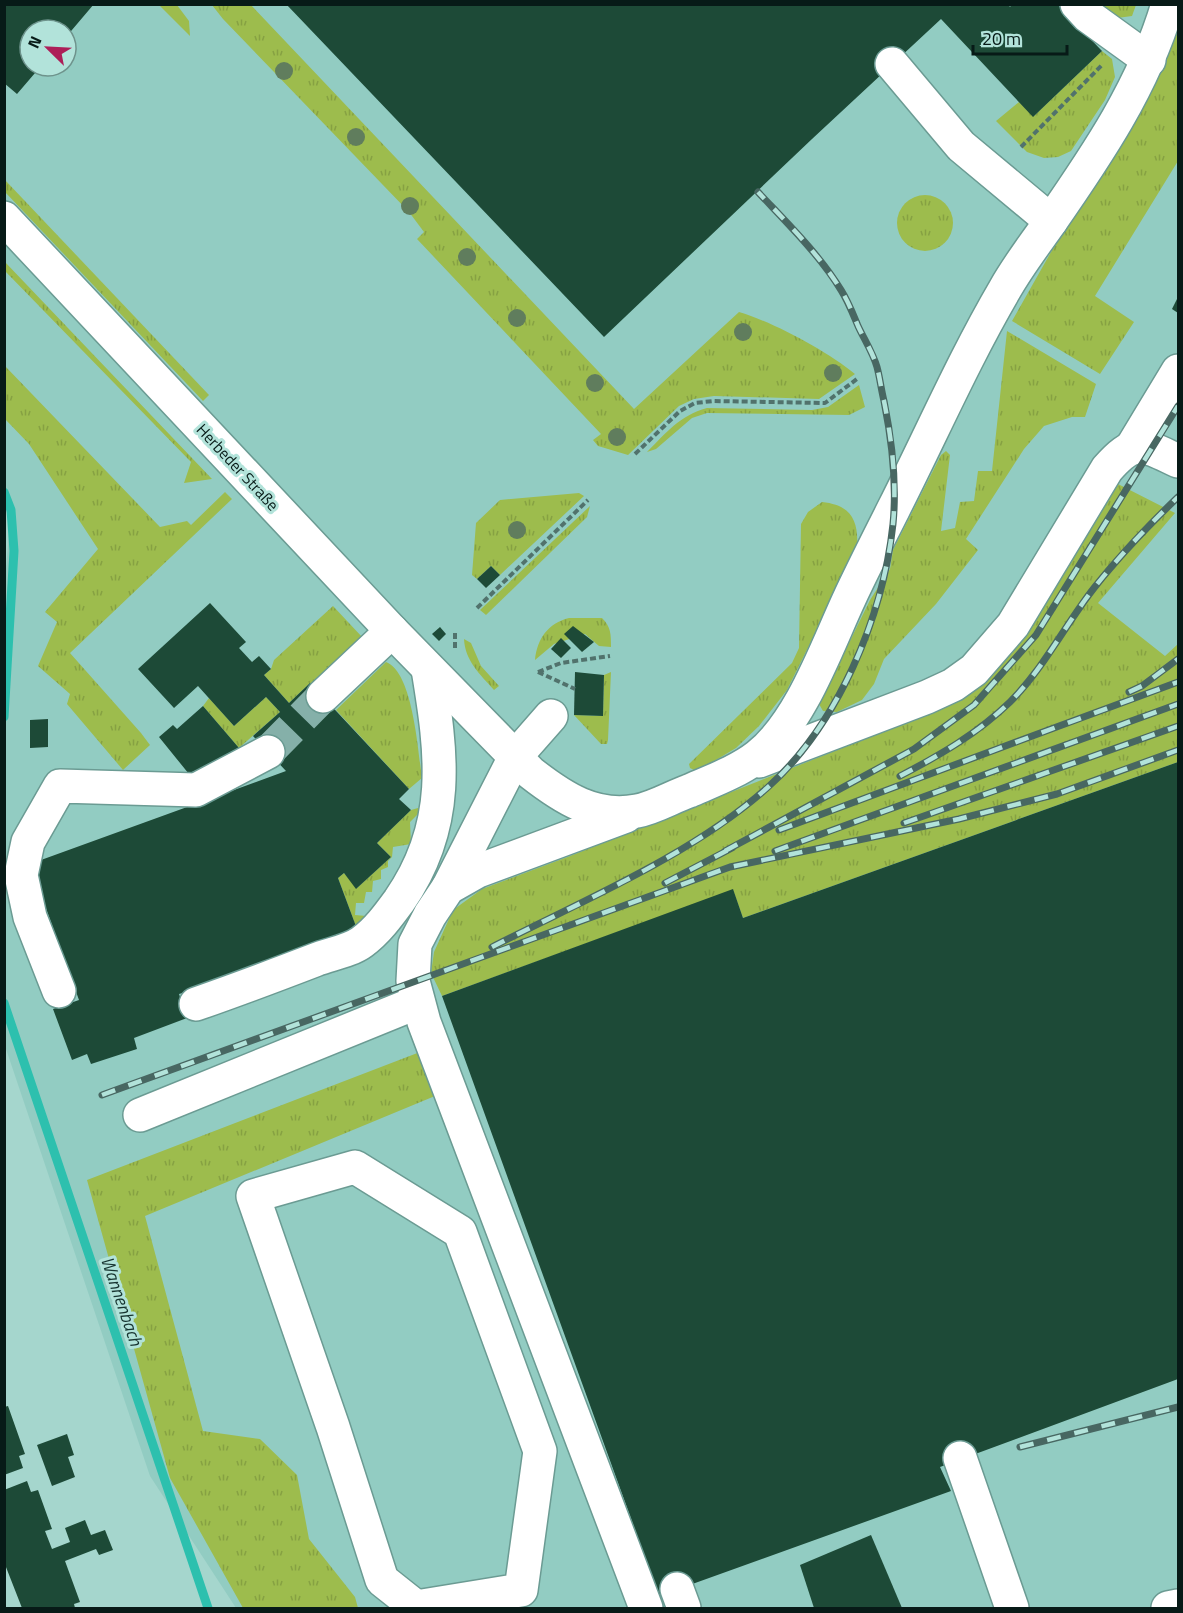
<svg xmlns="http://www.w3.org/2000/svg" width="1183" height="1613" font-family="'Titillium Web',sans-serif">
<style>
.built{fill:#92ccc2;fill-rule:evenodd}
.grass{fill:url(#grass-tufts)}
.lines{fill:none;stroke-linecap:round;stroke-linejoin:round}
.stream{stroke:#2dc0ae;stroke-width:9}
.building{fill:#1d4a37}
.minor-tunnel{stroke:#85b0a9;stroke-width:33;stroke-dasharray:33 16;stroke-linecap:butt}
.minor-casing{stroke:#6b9b93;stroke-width:36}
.path{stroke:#51726c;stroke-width:4;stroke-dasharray:6 3;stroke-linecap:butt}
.minor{stroke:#fff;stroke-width:33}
.rail-casing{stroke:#486762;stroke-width:7}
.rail{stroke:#b2e3da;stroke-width:4.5;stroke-dasharray:14;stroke-linecap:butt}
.tree{fill:#607d5d}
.labels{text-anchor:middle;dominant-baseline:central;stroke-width:6;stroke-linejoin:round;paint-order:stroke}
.street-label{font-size:16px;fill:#071a17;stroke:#b2e3da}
.water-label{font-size:18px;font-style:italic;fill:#173430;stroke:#b2e3da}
</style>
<defs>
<pattern id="grass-tufts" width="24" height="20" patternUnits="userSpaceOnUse" patternTransform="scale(1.5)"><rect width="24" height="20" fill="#9dbc4d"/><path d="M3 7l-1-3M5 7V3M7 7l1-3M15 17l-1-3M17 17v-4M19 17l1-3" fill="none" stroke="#86a142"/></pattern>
</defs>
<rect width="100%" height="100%" fill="#a5d6cd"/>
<path class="built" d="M44,5H1178V1608H236L150,1476L5,1046L4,592L11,510L5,513V50ZM30,30H66V66H30Z"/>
<g class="grass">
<path d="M159,5H177L189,21L190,36Z"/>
<path d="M212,5H251L634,409L739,312C773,322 827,351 855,374L819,399L714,396L694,399L679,406L628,455L598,446L593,440L601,434L417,239L424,232L409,212L223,19Z"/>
<path d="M1091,5H1136L1132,16L1110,19Z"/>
<path d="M1178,20V161L1095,296L1134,322L1100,374L1012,321L1051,252L1155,84Z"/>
<path d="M1102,51L1112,59L1115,77L1105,100L1071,151L1058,157L1044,158L1027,152L996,121L1019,102L1034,116Z"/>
<path d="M5,180L209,395L203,401L5,192Z"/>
<circle cx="925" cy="223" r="28"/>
<path d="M5,262L212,479L184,483L191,462L5,271Z"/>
<path d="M1007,331L1096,384L1085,417H1072L1044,426L1024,449L966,539L978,550L936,604L884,659L874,684L862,700L837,712L823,711L819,704L870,600L890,569L893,550L941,455L946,451L950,455L941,531L955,528L960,502L974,501L978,471H992Z"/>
<path d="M5,366L160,527L187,521L191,525L225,492L232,499L70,653L141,733L150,745L123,770L67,704L70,694L38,666L57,622L45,612L98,549L29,444L5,419Z"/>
<path d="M859,385L865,407L849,415L707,413L692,418L656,449L647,452C667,432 679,416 707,408L812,410L828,407Z"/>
<path d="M1118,484L1175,513L1098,603L1165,656L1178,644V762L743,918L733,890L442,996L431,973L434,952L453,910L482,889L570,856L933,712L1098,515Z"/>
<path d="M579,493L584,496L500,575L491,566L477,579L472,575L476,523L500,500Z"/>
<path d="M822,502C851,505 859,520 857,549L787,690L759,726L736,748L706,766L694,770L690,768L689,764L792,663L799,648L801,524L808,512Z"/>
<path d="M590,506L587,517L486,615L480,610Z"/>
<path d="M333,606L363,638L313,686L310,683L289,703L264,675L271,669L274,660Z"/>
<path d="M569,618H602C611,627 611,634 611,647L599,646L585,634L554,644L535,660C537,639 548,623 569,618Z"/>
<path d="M464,639L471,643L481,666L499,686L494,690C480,674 465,661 464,639Z"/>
<path d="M386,662C413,672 418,751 422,778L409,789L336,710Z"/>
<path d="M611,672L608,740L607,744H601L574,715L603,716L604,675Z"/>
<path d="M266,697L280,712L239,748L203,706L209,698L234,726Z"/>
<path d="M418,808L420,812L410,822L411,844L393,847L392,857L388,861V867L381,870V879L373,881L372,892H366L364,903H356L355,915L378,917L357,929L338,878L344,873L357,888L391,857L377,843L411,810Z"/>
<path d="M420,1052L435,1096L145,1216L203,1431L260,1439L297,1475L309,1539L355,1597L358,1608H243L170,1478L87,1180Z"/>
</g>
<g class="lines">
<g class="stream">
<path d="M4,492L11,510L14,551L4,717"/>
<path d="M4,1003L208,1608"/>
</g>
</g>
<g class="building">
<path d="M4,4H94L66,37V30H30V66H41L17,94L4,83Z"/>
<path d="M286,4H1008L1010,7L1012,4H1057L1102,51L1033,117L941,19L812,139L604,337Z"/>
<path d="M1178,297V313L1172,309Z"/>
<path d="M491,566L500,575L486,588L477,579Z"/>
<path d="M210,603L246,642L239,648L252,662L259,656L271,669L264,675L289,703L310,683L409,789L399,799L411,810L377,843L391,857L356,889L344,873L338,878L357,929L242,976L179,994L187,1018L134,1038L137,1049L91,1064L87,1054L72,1060L53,1009L79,1000L30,864L286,771L253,736L280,712L266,697L234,726L198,686L174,708L138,669Z"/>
<path d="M573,626L594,642L582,652L564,634Z"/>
<path d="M440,627L446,634L439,641L432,634Z"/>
<path d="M561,638L571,648L561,658L551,649Z"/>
<path d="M575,672L604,675L603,716L574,715Z"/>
<path d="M203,706L239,748L193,779L159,737L173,725L177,729Z"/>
<path d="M48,719V747L30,748V720Z"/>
<path d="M1178,762V1379L940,1467L951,1491L659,1596L442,996L733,889L743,918Z"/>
<path d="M8,1406L25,1454L19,1456L23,1468L4,1475V1407Z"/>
<path d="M67,1434L74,1455L68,1457L75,1477L52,1486L37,1445Z"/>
<path d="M27,1481L31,1492L38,1490L52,1529L45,1531L52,1549L70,1542L65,1528L85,1520L91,1535L105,1530L113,1550L99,1555L96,1549L65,1561L80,1602L74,1604L75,1608H22L4,1562V1490Z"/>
<path d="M871,1535L902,1608H814L800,1565Z"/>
</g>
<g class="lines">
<path class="minor-tunnel" d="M268,752L323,696"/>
<g class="minor-casing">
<g id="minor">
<path d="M1077,4L1088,16L1149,60"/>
<path d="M892,64L961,146L1051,221"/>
<path d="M4,218L392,631L531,773C563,798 595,819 637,811C654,808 672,797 689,791C712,781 739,771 758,756C801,722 827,646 850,597C864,567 879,538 894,508C931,435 964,359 1005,289C1018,266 1034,245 1049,224C1097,155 1144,86 1168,4"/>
<path d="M1132,447L1178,371"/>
<path d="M323,696L392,631"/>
<path d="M759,761L927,697L953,685L974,670L1013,625L1107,469C1136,436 1144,445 1178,461"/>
<path d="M626,816L478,871L448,888L430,915L415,944L413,981L424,1022L646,1608"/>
<path d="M448,888L515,757L551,716"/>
<path d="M59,991L30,917L21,875L28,842L60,786L196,790L268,752"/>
<path d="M196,1004C236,990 276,975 315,960C330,954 350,951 362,942C377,931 388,916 399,901C452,825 442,754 428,669"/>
<path d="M140,1115L418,1002"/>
<path d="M355,1167L460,1232L540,1451L521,1590L416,1607L382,1580L333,1427L253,1196Z"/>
<path d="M960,1458L1012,1608"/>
<path d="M677,1589L684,1608"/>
<path d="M1168,1608L1178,1606"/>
</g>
</g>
<g class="path">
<path d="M1021,147L1103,64"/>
<path d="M635,454L680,411L695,403L713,401L825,403L857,379"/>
<path d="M477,608L588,500"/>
<path d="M455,633V648"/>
<path d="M538,672L561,663L610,656"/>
<path d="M538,672L575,689"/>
</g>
<use href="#minor" class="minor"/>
<g class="rail-casing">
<g id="rail">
<path d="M1129,692L1142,686L1178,659"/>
<path d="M900,776C940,755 977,734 1010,702C1044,668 1065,625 1094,588C1120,555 1148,526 1178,497"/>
<path d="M904,823L1178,726"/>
<path d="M779,830L1178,682"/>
<path d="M725,851L914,749L974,705L1036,635L1178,406"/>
<path d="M775,851L1178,704"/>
<path d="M665,883L732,848"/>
<path d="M492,947C582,901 692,855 767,788C838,725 883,617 893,524C897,483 892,441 884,401C881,389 880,378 877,367C873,353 864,339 858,326C853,314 848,301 841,290C819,254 787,223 758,192"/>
<path d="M102,1095L730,867L959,819L1057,794L1178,750"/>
<path d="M1020,1447L1178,1407"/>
</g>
</g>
<use href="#rail" class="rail"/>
</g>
<g class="tree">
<circle cx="284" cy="71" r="9"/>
<circle cx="356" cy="137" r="9"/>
<circle cx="410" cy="206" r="9"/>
<circle cx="467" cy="257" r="9"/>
<circle cx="517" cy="318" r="9"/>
<circle cx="743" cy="332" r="9"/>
<circle cx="833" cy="373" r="9"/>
<circle cx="595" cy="383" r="9"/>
<circle cx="617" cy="437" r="9"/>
<circle cx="517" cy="530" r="9"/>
</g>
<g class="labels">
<g class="street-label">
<text transform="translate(238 467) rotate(47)">Herbeder Straße</text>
</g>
<g class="water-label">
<text transform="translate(122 1301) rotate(71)">Wannenbach</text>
</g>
</g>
<rect width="1183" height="1613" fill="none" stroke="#071a17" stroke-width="12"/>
<g transform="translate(48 48) rotate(294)"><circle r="28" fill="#b2e3da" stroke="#6e938c" stroke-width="1.5"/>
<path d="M0-4.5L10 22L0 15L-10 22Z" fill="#ad1e58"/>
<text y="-9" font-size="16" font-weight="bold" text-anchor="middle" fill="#071a17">N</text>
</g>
<path d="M973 45v9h94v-9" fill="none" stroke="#071a17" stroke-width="3"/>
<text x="982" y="45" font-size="18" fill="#071a17" stroke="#b2e3da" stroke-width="4.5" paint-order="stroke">20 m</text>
</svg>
